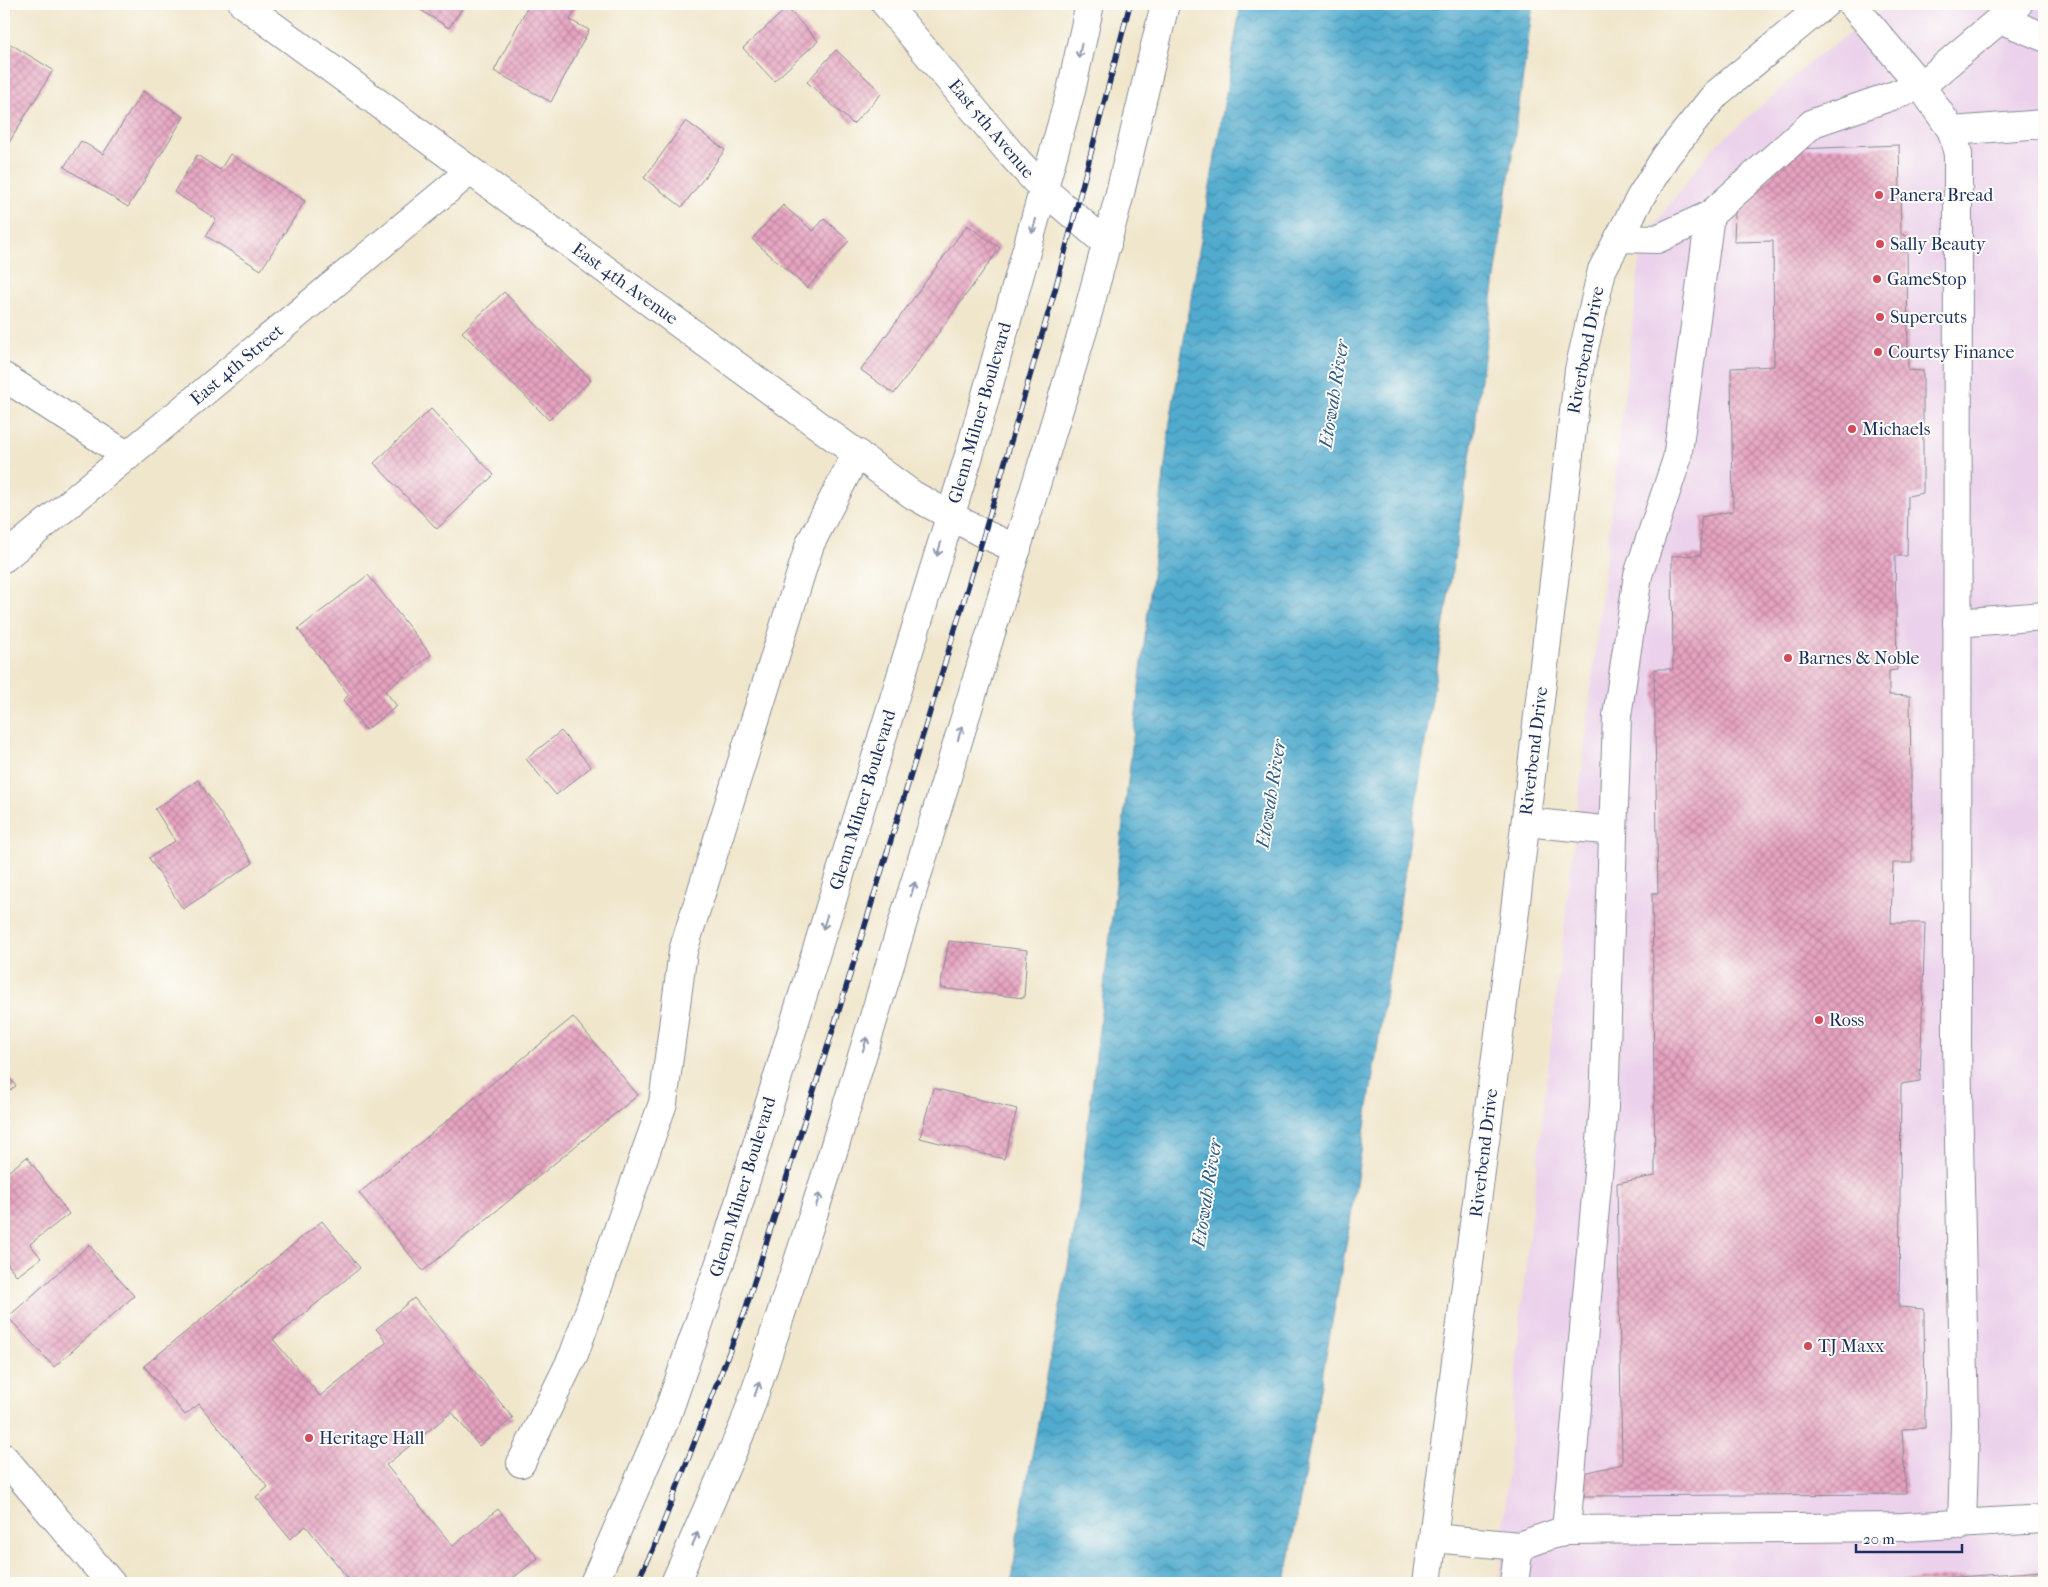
<svg xmlns="http://www.w3.org/2000/svg" width="2048" height="1587" font-family="'IM FELL French Canon',serif">
<style>
.built{fill:#ebd1eb}
.water{fill:url(#water-waves);stroke:#366d96}
.building{fill:url(#building-cross-hatch)}
.lines{fill:none;stroke-linecap:round;stroke-linejoin:round}
.minor-casing{stroke:#868a95;stroke-width:30}
.minor{stroke:#fff;stroke-width:28}
.rail-casing{stroke:#1b2f5e;stroke-width:5.5}
.rail{stroke:#fdfcf7;stroke-width:4;stroke-dasharray:11;stroke-linecap:butt}
.oneway{stroke:#8d97ae}
.poi-dot{fill:#d1495b;stroke:#fdfcf7;stroke-width:2}
.labels{text-anchor:middle;dominant-baseline:central;stroke-width:4;stroke-linejoin:round;paint-order:stroke}
.street-label{font-size:18px;fill:#1b2f5e;stroke:#fdfcf7}
.poi-label{font-size:18px;fill:#1b2f5e;stroke:#fdfcf7;text-anchor:start}
.water-label{font-size:19px;font-style:italic;fill:#2e5a85;stroke:#fdfcf7}
</style>
<defs>
<pattern id="water-waves" width="16" height="10" patternUnits="userSpaceOnUse" patternTransform="scale(1.25)"><rect width="16" height="10" fill="#51abce"/><path d="M0 5q4-4 8 0t8 0" fill="none" stroke="#428caa"/></pattern>
<pattern id="building-cross-hatch" width="8" height="8" patternUnits="userSpaceOnUse" patternTransform="scale(1.25)"><rect width="8" height="8" fill="#e7a3c0"/><path d="M0 0l8 8M0 8l8-8" fill="none" stroke="#ba859f"/></pattern>
</defs>
<rect width="100%" height="100%" fill="#fdfcf7"/>
<filter id="ink" filterUnits="userSpaceOnUse"><feTurbulence type="fractalNoise" baseFrequency=".02" numOctaves="2"/><feDisplacementMap in="SourceGraphic" scale="10" xChannelSelector="R" yChannelSelector="G"/><feConvolveMatrix kernelMatrix="1 2 1 2 8 2 1 2 1" color-interpolation-filters="sRGB"/></filter>
<filter id="wash" filterUnits="userSpaceOnUse"><feTurbulence type="fractalNoise" baseFrequency=".0096" numOctaves="4" result="noise"/><feDisplacementMap in="SourceGraphic" scale="20" xChannelSelector="R" yChannelSelector="G"/><feGaussianBlur stdDeviation="1.12" result="paint"/><feColorMatrix in="noise" values="0 0 0 0 0 0 0 0 0 0 0 0 0 0 0 0 0 1.4 0 .05"/><feComposite in="paint" operator="in"/></filter>
<g filter="url(#wash)">
<rect width="100%" height="100%" fill="#f0e6cc"/>
<path class="built" d="M1891,4H2044V1583H1499L1520,1316L1642,241L1709,152L1816,57Z"/>
<path class="water" d="M1241,4H1533L1472,444L1349,1228L1285,1583H1012L1018,1529L1077,1218L1170,422Z"/>
<g id="blocks">
<g class="building">
<path d="M411,4H465L449,28Z"/>
<path d="M529,4H579L570,20L589,30L551,102L494,71Z"/>
<path d="M787,8L818,41L774,81L743,48Z"/>
<path d="M4,40L53,70L4,151Z"/>
<path d="M836,50L882,93L853,124L807,82Z"/>
<path d="M143,91L184,117L128,207L64,167L81,141L103,154Z"/>
<path d="M686,121L725,150L682,207L644,178Z"/>
<path d="M1899,145L1901,234L1907,236L1908,370L1923,371V493L1908,496L1907,556H1895L1897,670L1889,671V695L1910,696L1912,863H1893L1891,923H1925L1920,1081L1901,1084L1899,1307L1924,1309L1925,1428L1902,1429L1906,1494L1584,1496V1473L1622,1464L1617,1183L1655,1176L1652,893H1658L1654,669H1673L1672,556L1701,555V517L1733,511L1731,368L1774,366L1773,241L1734,242L1735,212L1796,149Z"/>
<path d="M230,154L305,201L261,270L206,236L216,219L174,192L197,155L220,170Z"/>
<path d="M783,205L813,231L824,219L849,241L807,288L752,239Z"/>
<path d="M967,225L1000,248L894,394L861,370Z"/>
<path d="M504,292L591,380L549,420L462,332Z"/>
<path d="M431,409L494,475L437,529L374,463Z"/>
<path d="M368,575L431,655L385,691L397,706L366,730L343,700L349,695L298,629Z"/>
<path d="M561,731L591,767L556,795L526,759Z"/>
<path d="M198,780L253,863L183,909L149,858L175,841L155,809Z"/>
<path d="M949,941L1027,950L1024,998L940,988Z"/>
<path d="M573,1017L638,1095L423,1271L359,1193Z"/>
<path d="M4,1071L16,1086L4,1095Z"/>
<path d="M933,1088L1017,1109L1004,1159L920,1138Z"/>
<path d="M27,1157L69,1214L30,1244L41,1258L17,1276L4,1259V1175Z"/>
<path d="M322,1221L360,1268L273,1339L320,1396L387,1342L376,1329L414,1298L513,1418L479,1446L452,1412L386,1465L453,1546L498,1509L538,1558L507,1583H352L306,1526L290,1539L256,1497L268,1487L199,1404L185,1415L144,1366Z"/>
<path d="M89,1245L134,1296L54,1367L8,1317Z"/>
<path d="M2044,1571V1583H1883V1582Z"/>
<path d="M847,1578L856,1583H844Z"/>
</g>
</g>
</g>
<g filter="url(#ink)">
<use href="#blocks" fill-opacity="0" stroke="#868a95" stroke-width="1"/>
<g class="lines">
<g class="minor-casing">
<g id="minor">
<path d="M243,4L913,495L984,534L1017,549"/>
<path d="M886,4L1011,154L1044,190L1107,244"/>
<path d="M1852,4L1921,86L2018,4"/>
<path d="M2000,19L2044,37"/>
<path d="M1952,131L2044,124"/>
<path d="M1619,238L1657,239L1710,215"/>
<path d="M4,377L128,456"/>
<path d="M4,558L470,171"/>
<path d="M1957,623L2044,616"/>
<path d="M1526,822L1613,831"/>
<path d="M4,1458L111,1583"/>
<path d="M521,1463L574,1354L663,1103L683,951L810,544L857,453"/>
<path d="M1962,1525L1965,1425L1957,1045L1958,154L1952,131L1921,86L1813,123L1710,215L1677,459L1638,575L1617,716L1604,1107L1566,1530L1903,1527L2044,1519"/>
<path d="M1433,1538L1519,1546L1566,1530"/>
<path d="M594,1583L667,1415L726,1245L970,452L1071,91L1090,4"/>
<path d="M675,1583L744,1425L763,1369L825,1178L1084,327L1119,197L1165,4"/>
<path d="M1427,1583L1514,919L1579,370L1602,270L1640,198L1666,156L1716,94L1825,4"/>
<path d="M1514,1583L1519,1546"/>
</g>
</g>
<use href="#minor" class="minor"/>
<g class="rail-casing">
<path id="rail" d="M636,1583L653,1550L745,1311L849,978L984,534L1055,290L1130,4"/>
</g>
<use href="#rail" class="rail"/>
</g>
<defs><path id="oneway-shaft" d="M-6 0H5M1.5-3L5.5 0L1.5 3" fill="none" stroke-width="1.6" stroke-linecap="round" stroke-linejoin="round" transform="scale(1.25)"/></defs>
<g class="oneway">
<use href="#oneway-shaft" transform="translate(1080 51) rotate(102)"/>
<use href="#oneway-shaft" transform="translate(1034 226) rotate(106)"/>
<use href="#oneway-shaft" transform="translate(939 549) rotate(107)"/>
<use href="#oneway-shaft" transform="translate(960 733) rotate(-73)"/>
<use href="#oneway-shaft" transform="translate(913 889) rotate(-73)"/>
<use href="#oneway-shaft" transform="translate(825 922) rotate(107)"/>
<use href="#oneway-shaft" transform="translate(865 1044) rotate(-73)"/>
<use href="#oneway-shaft" transform="translate(818 1200) rotate(-72)"/>
<use href="#oneway-shaft" transform="translate(757 1389) rotate(-71)"/>
<use href="#oneway-shaft" transform="translate(695 1539) rotate(-67)"/>
</g>
</g>
<g class="poi-dot">
<circle cx="1879" cy="195" r="5"/>
<circle cx="1880" cy="244" r="5"/>
<circle cx="1877" cy="279" r="5"/>
<circle cx="1880" cy="317" r="5"/>
<circle cx="1878" cy="352" r="5"/>
<circle cx="1852" cy="429" r="5"/>
<circle cx="1788" cy="658" r="5"/>
<circle cx="1819" cy="1020" r="5"/>
<circle cx="1808" cy="1346" r="5"/>
<circle cx="309" cy="1438" r="5"/>
</g>
<g class="labels">
<g class="street-label">
<text transform="translate(991 129) rotate(50)">East 5th Avenue</text>
<text transform="translate(625 284) rotate(36)">East 4th Avenue</text>
<text transform="translate(1586 350) rotate(-79)">Riverbend Drive</text>
<text transform="translate(237 365) rotate(-40)">East 4th Street</text>
<text transform="translate(980 413) rotate(-74)">Glenn Milner Boulevard</text>
<text transform="translate(1534 751) rotate(-83)">Riverbend Drive</text>
<text transform="translate(863 800) rotate(-73)">Glenn Milner Boulevard</text>
<text transform="translate(1484 1153) rotate(-83)">Riverbend Drive</text>
<text transform="translate(743 1187) rotate(-73)">Glenn Milner Boulevard</text>
</g>
<g class="poi-label">
<text x="1889" y="195">Panera Bread</text>
<text x="1890" y="244">Sally Beauty</text>
<text x="1887" y="279">GameStop</text>
<text x="1890" y="317">Supercuts</text>
<text x="1888" y="352">Courtsy Finance</text>
<text x="1862" y="429">Michaels</text>
<text x="1798" y="658">Barnes &amp; Noble</text>
<text x="1829" y="1020">Ross</text>
<text x="1818" y="1346">TJ Maxx</text>
<text x="319" y="1438">Heritage Hall</text>
</g>
<g class="water-label">
<text transform="translate(1334 394) rotate(-81)">Etowah River</text>
<text transform="translate(1271 794) rotate(-81)">Etowah River</text>
<text transform="translate(1207 1193) rotate(-81)">Etowah River</text>
</g>
</g>
<rect width="2048" height="1587" fill="none" stroke="#fdfcf7" stroke-width="20"/>
<path d="M1856 1544v8h106v-8" fill="none" stroke="#1b2f5e" stroke-width="2.5"/>
<text x="1863" y="1544" font-size="15" fill="#1b2f5e" stroke="#fdfcf7" stroke-width="4" paint-order="stroke">20 m</text>
</svg>
